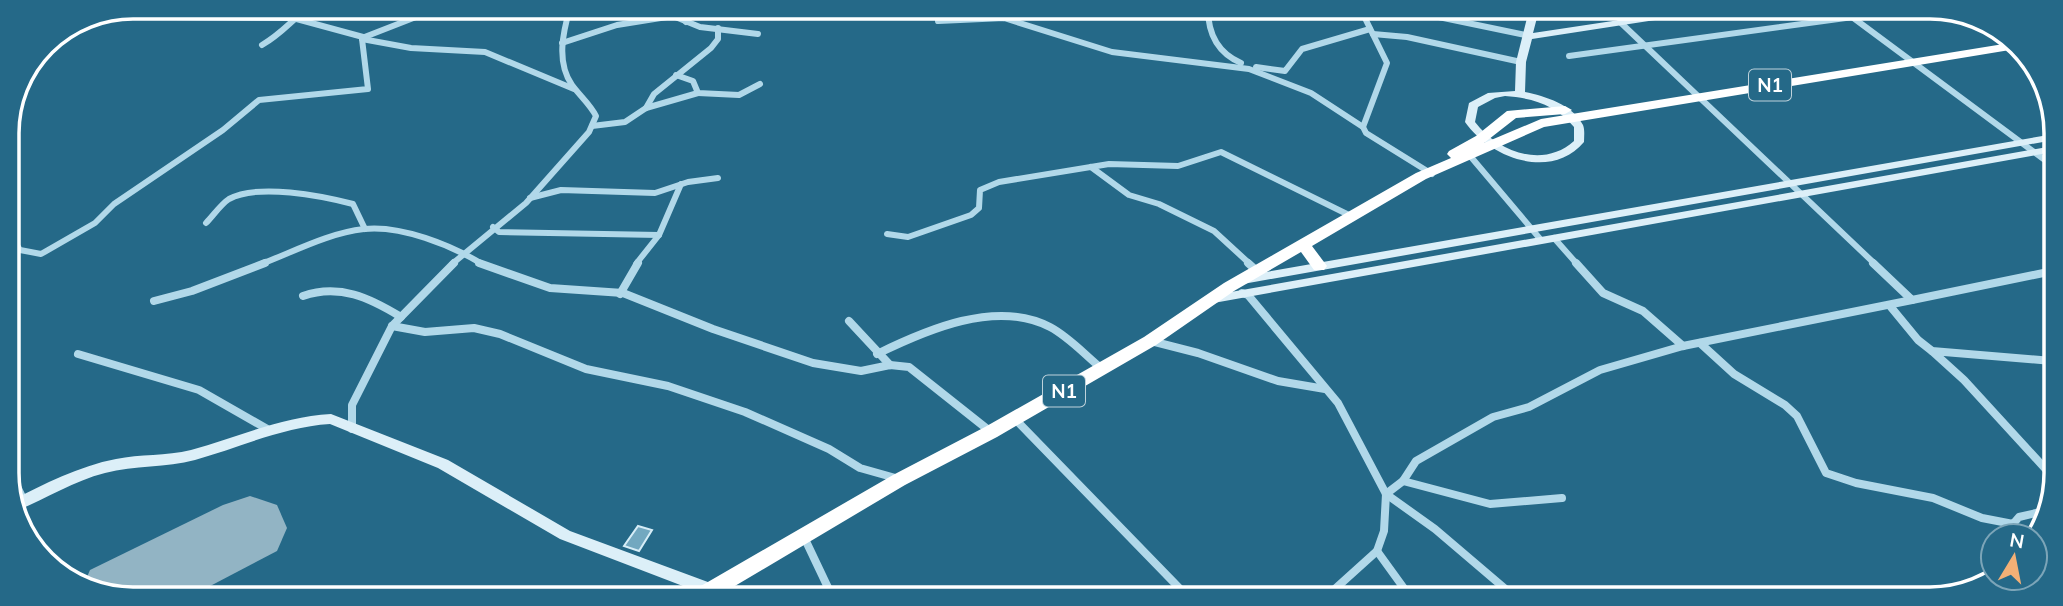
<svg xmlns="http://www.w3.org/2000/svg" width="2063" height="606" font-family="Mulish,sans-serif">
<style>
.lines{fill:none;stroke-linecap:round;stroke-linejoin:round}
.runway{fill:#92b4c4;fill-rule:evenodd}
.building{fill:#72a8c0;stroke:#d6edf7;stroke-width:2}
.street-far1{stroke:#b1d8e9;stroke-width:6}
.street{stroke:#b1d8e9;stroke-width:8}
.secondary{fill:#dceff8;fill-rule:evenodd}
.highway{fill:#fff;fill-rule:evenodd}
.labels{text-anchor:middle;dominant-baseline:central;stroke-width:7;stroke-linejoin:round;paint-order:stroke}
.shield{fill:#256988;stroke:#bed2db;stroke-width:2}
.shield-label{font-size:19px;font-weight:bold;fill:#fff}
.rim{fill:none;stroke:#fff;stroke-width:3.5}
</style>
<rect width="100%" height="100%" fill="#256988"/>
<g class="lines">
<path class="runway" d="M250,496L277,505L287,528L277,551L193,595H101L84,584L90,570L223,505Z"/>
</g>
<path class="building" d="M638,526L652,530L639,551L624,546Z"/>
<g class="lines">
<g class="street-far1">
<path d="M995,9L1004,18"/>
<path d="M1208,9C1208,34 1218,53 1241,63"/>
<path d="M1361,10L1387,63L1363,127L1366,133L1432,174"/>
<path d="M1405,10L1530,36"/>
<path d="M1844,11L2053,166"/>
<path d="M174,17L293,18L363,37"/>
<path d="M938,21L1004,18L1112,52L1249,69L1311,93L1363,127"/>
<path d="M686,22L699,8"/>
<path d="M1620,22L1875,264"/>
<path d="M1373,34L1407,37L1521,62"/>
<path d="M362,38L439,8"/>
<path d="M362,39L411,48L485,52L574,89"/>
<path d="M562,43L617,25L673,16L700,27L758,34"/>
<path d="M262,45C284,32 291,20 310,7"/>
<path d="M1569,56L1853,17"/>
<path d="M1256,67L1285,71L1302,49L1370,29"/>
<path d="M676,75L693,81L698,93L739,95L760,84"/>
<path d="M646,108L654,94L711,48L718,39V28"/>
<path d="M592,126L625,122L646,108L698,93"/>
<path d="M1471,157L1541,240"/>
<path d="M1091,167L1129,195L1159,204L1214,231L1250,264"/>
<path d="M530,198L561,190L655,193L688,182L718,178"/>
<path d="M206,223C213,216 221,204 229,199C258,183 322,196 353,204L365,229"/>
<path d="M493,227L499,232L659,235"/>
<path d="M8,231L20,250L41,254L95,223L114,204L223,130L259,100L368,89L362,39"/>
<path d="M887,234L908,237L971,215L979,208L980,190L999,182L1109,164L1178,166L1221,152L1353,217"/>
<path d="M1554,238L1577,264"/>
<path d="M261,264C293,252 328,233 364,229C401,225 451,245 482,264"/>
<path d="M452,264L526,203L589,132L596,116C590,104 580,96 572,85C556,62 563,32 570,8"/>
<path d="M636,264L659,235L681,184"/>
</g>
<g class="street">
<path d="M479,263L550,288L623,293L713,329L813,363L861,371L890,365L909,367L991,432"/>
<path d="M1248,263L1257,271"/>
<path d="M1576,263L1603,293L1643,311L1683,346"/>
<path d="M1873,263L1912,300L2053,271"/>
<path d="M1242,293L1248,295L1338,403L1386,494L1384,531L1377,551L1326,597"/>
<path d="M620,294L638,263"/>
<path d="M303,296C339,283 370,298 401,317"/>
<path d="M154,301L192,291L265,263"/>
<path d="M1890,306L1918,340L1932,351L2052,361"/>
<path d="M849,321L890,365"/>
<path d="M392,326L425,332L474,328L500,334L586,369L668,386L745,412L829,449L860,468L899,479"/>
<path d="M8,334L14,351"/>
<path d="M1151,341L1198,353L1278,381L1325,389"/>
<path d="M1700,343L1734,374L1785,405L1797,416L1826,473L1856,483L1933,498L1982,518L2013,524L2019,517L2049,510"/>
<path d="M1932,351L1964,380L2052,476"/>
<path d="M78,354L199,390L269,430"/>
<path d="M877,354C926,330 996,299 1050,327C1069,337 1084,354 1101,368"/>
<path d="M1015,419L1188,597"/>
<path d="M352,429V405L392,326L454,263"/>
<path d="M9,470L24,501"/>
<path d="M1403,481L1490,504L1562,498"/>
<path d="M804,537L832,596"/>
<path d="M1377,551L1411,598"/>
<path d="M1516,598L1435,529L1386,494L1403,481L1416,461L1493,417L1529,407L1600,370L1683,346L1912,300"/>
</g>
<g class="secondary">
<path d="M1529,10H1539L1533,33L1679,11H1699L1694,14L1532,39L1526,62L1525,92C1545,96 1573,105 1583,125C1585,130 1584,137 1584,142C1551,181 1490,158 1465,122L1469,103L1488,93L1515,91L1516,62ZM1505,96C1533,98 1556,105 1574,127V141C1543,169 1498,152 1475,122L1478,107L1495,98Z"/>
<path d="M2054,134V140L1243,284L1237,280L1243,276Z"/>
<path d="M2053,146V152L1208,304L1202,300L1208,296Z"/>
<path d="M331,414L448,460L570,531L716,585L719,590L716,595L709,596L560,539L438,468L330,424C283,427 241,447 195,460C166,468 135,465 105,473C73,481 46,499 16,511L11,501C44,484 79,466 116,459C140,454 166,456 191,450C238,437 281,417 331,414Z"/>
</g>
<path class="highway" d="M2016,42L2022,48L1544,127L1426,179L1312,246L1327,266L1324,270H1314L1301,252L1234,291L1156,345L997,437L905,485L718,596H691L694,590L893,475L985,427L1144,337L1224,283L1416,173L1451,158L1447,154L1449,151L1476,136L1507,111L1565,106L1572,110L1565,114L1516,118L1484,143L1541,119Z"/>
</g>
<g class="labels">
<g class="shield">
<rect x="1749" y="69.5" width="42" height="31" rx="5"/>
<rect x="1043" y="375.5" width="42" height="31" rx="5"/>
</g>
<g class="shield-label">
<text x="1770" y="85">N1</text>
<text x="1064" y="391">N1</text>
</g>
</g>
<path d="M0 0H2063V606H0ZM133 19H1930A114 114 0 0 1 2044 133V473A114 114 0 0 1 1930 587H133A114 114 0 0 1 19 473V133A114 114 0 0 1 133 19Z" fill="#256988" fill-rule="evenodd"/>
<path class="rim" d="M133 19H1930A114 114 0 0 1 2044 133V473A114 114 0 0 1 1930 587H133A114 114 0 0 1 19 473V133A114 114 0 0 1 133 19Z"/>
<g transform="translate(2014 557) rotate(10)"><circle r="33" fill="#256988" stroke="#7ca5b8" stroke-width="2"/>
<path d="M0-5L12 26L0 18L-12 26Z" fill="#f3b076"/>
<text y="-10" font-size="19" font-weight="bold" text-anchor="middle" fill="#ffffff">N</text>
</g>
</svg>
